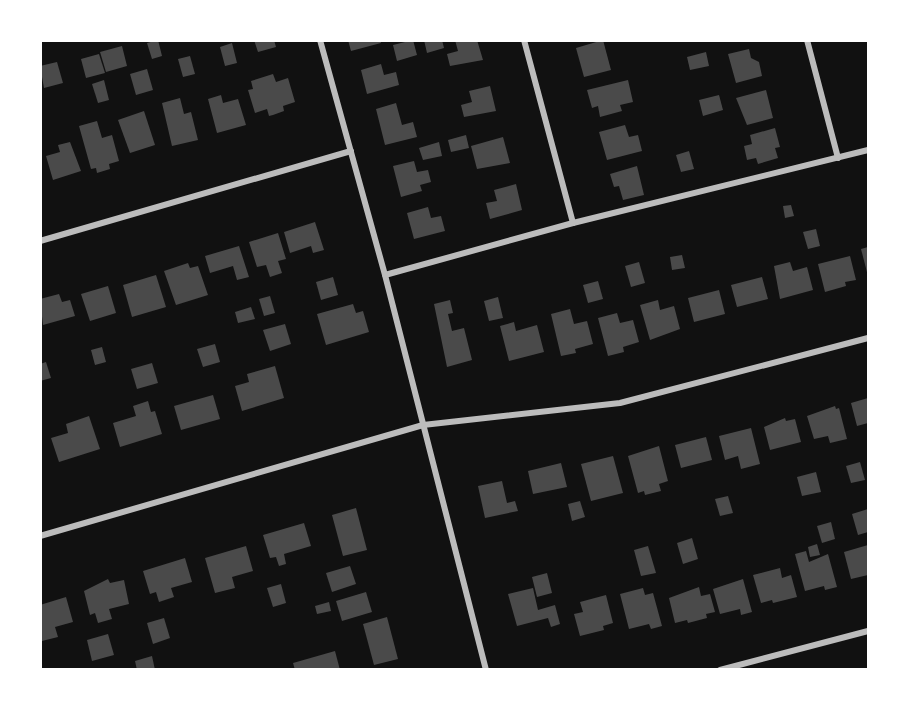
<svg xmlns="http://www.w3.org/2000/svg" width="909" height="710" font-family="'Space Grotesk',sans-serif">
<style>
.building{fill:#4a4a4a}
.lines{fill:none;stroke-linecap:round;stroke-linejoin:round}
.minor{stroke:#bcbcbc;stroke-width:6}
</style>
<rect width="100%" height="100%" fill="#111"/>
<g class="building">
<path d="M158,40L162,56L152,59L147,43Z"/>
<path d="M254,40H274L276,47L258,52Z"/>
<path d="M348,40H380L381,43L351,51Z"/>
<path d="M413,40L417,55L397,61L393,45Z"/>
<path d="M424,40H442L444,48L427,53Z"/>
<path d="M455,40H477L483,60L450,66L447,54L458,51Z"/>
<path d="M603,40L611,70L584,77L576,48Z"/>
<path d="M232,43L237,63L225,66L220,47Z"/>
<path d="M122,46L127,66L106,72L100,52Z"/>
<path d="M749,49L751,58L759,62L762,76L736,83L728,54Z"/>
<path d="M706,52L709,66L690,70L687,57Z"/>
<path d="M99,54L105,73L86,78L81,59Z"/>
<path d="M190,56L195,74L183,77L178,59Z"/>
<path d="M57,62L63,83L44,88L40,66Z"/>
<path d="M381,64L384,75L396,72L399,85L367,94L361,70Z"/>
<path d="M147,69L153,90L136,95L130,74Z"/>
<path d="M273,74L276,82L288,78L295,102L283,106L284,111L273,115L269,116L267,109L255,113L248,90L253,89L251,81Z"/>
<path d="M104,80L109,100L98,103L92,84Z"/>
<path d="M628,80L633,102L620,105L622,111L600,117L598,106L592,108L587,90Z"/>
<path d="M490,86L496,111L464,117L461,105L472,102L469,91Z"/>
<path d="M766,90L773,118L747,125L736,98Z"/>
<path d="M221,95L223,103L238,99L246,125L217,133L208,99Z"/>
<path d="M719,95L723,110L703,116L699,100Z"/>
<path d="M180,98L184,114L191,112L198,140L172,146L162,103Z"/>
<path d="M396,103L402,125L413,122L417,137L385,145L376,109Z"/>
<path d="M144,111L155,145L130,153L118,120Z"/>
<path d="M97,121L102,138L112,135L119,161L109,164L110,169L97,173L96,168L91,169L79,126Z"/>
<path d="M625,125L629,137L638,135L642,151L607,160L599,132Z"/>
<path d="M775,128L780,147L775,148L778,158L758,164L756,158L747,160L744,146L752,144L750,135Z"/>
<path d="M466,135L469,148L451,152L448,140Z"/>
<path d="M503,137L510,163L477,169L471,146Z"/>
<path d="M70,142L81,171L53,180L46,156L60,152L58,145Z"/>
<path d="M439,142L442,156L423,160L419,148Z"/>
<path d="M689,151L694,169L681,172L676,155Z"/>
<path d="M414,161L417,172L428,170L431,182L420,185L422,191L401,197L393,166Z"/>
<path d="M637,166L644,195L623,200L619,186L614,187L610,174Z"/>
<path d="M516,184L522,210L490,219L486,203L497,201L494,190Z"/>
<path d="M791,205L794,216L785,218L783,206Z"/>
<path d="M428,207L431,218L441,216L445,231L414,239L407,213Z"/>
<path d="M315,222L324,250L313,253L311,246L290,253L284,232Z"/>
<path d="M816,229L820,246L808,249L803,232Z"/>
<path d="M278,233L286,259L278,261L282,273L270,277L266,265L257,267L249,242Z"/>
<path d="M239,246L249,277L237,280L233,266L210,273L205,256Z"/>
<path d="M868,247V276L861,249Z"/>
<path d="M682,255L685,268L672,270L670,257Z"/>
<path d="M850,256L856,280L845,282L846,286L825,292L818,264Z"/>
<path d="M639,262L645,283L631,287L625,266Z"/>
<path d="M790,262L793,271L807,267L813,290L780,299L774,266Z"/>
<path d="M188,263L190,268L198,266L208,295L176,305L164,271Z"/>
<path d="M156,275L166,307L132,317L123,285Z"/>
<path d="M333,277L338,295L321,300L316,282Z"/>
<path d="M762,277L768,299L737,307L731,285Z"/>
<path d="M598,281L603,299L588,303L583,285Z"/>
<path d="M108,286L116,313L90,321L81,294Z"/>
<path d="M719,290L725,314L694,322L688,298Z"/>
<path d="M59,294L62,302L70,300L75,316L43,325L40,299Z"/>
<path d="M270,296L275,313L264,316L259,299Z"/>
<path d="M498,297L503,318L489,321L484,301Z"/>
<path d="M450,300L453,313L448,314L452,331L464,328L472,360L447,367L434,304Z"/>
<path d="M658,300L660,310L674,306L680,329L650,340L640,305Z"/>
<path d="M353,304L356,313L363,311L369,332L326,345L317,314Z"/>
<path d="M251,307L255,319L238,323L235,312Z"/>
<path d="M570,309L574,324L587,321L593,344L575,349L576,353L561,356L551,314Z"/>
<path d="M617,313L620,323L633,320L639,342L623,347L624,352L608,356L598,318Z"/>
<path d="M514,322L516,331L537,325L544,352L509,361L500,326Z"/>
<path d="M285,324L291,344L270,351L263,330Z"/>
<path d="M215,344L220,362L203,367L197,349Z"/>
<path d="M102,347L106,362L95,365L91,350Z"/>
<path d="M46,362L51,378L40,381V364Z"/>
<path d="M152,363L158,383L137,389L131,369Z"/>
<path d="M275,366L284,398L242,411L235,386L249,382L247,374Z"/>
<path d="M213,395L220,419L181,430L174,406Z"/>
<path d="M868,398V423L857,426L851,403Z"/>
<path d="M148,401L151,412L155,411L162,434L120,447L113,423L136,416L133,406Z"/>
<path d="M835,406L836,409L839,408L847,439L830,443L828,436L814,439L807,416Z"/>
<path d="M89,416L100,449L59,462L51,438L68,433L66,424Z"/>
<path d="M785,418L786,421L795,419L801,442L770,450L764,427Z"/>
<path d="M751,428L760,464L741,469L738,456L725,460L719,436Z"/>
<path d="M706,437L712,460L681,468L675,445Z"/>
<path d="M659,446L668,481L659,484L661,491L645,495L644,491L638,493L628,456Z"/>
<path d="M613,456L623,493L591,501L581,464Z"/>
<path d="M860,462L865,480L851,483L846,466Z"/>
<path d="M561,463L567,487L533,494L528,471Z"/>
<path d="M816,472L821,492L802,496L797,477Z"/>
<path d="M502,481L507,503L515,501L518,511L485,518L478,486Z"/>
<path d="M728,496L733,513L720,516L715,499Z"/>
<path d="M580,501L585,517L572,521L568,504Z"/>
<path d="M356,508L367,550L343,556L332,515Z"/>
<path d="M868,509V532L858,535L852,514Z"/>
<path d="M831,522L835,539L822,543L817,526Z"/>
<path d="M304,523L311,546L284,554L286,564L279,566L276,557L270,558L263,535Z"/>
<path d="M692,538L698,559L683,564L677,543Z"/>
<path d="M817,544L820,555L810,557L808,547Z"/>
<path d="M868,545V575L851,579L844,552Z"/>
<path d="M246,546L253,571L232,577L235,588L215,593L205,558Z"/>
<path d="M648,546L656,573L641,576L634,550Z"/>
<path d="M806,551L809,562L828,554L837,587L825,590L824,586L805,591L795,554Z"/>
<path d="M185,558L192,582L171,588L174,597L159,602L156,592L150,594L143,571Z"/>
<path d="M350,566L356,584L332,592L326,573Z"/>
<path d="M780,568L782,578L791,575L797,597L773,603L772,600L761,603L753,575Z"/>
<path d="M547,573L552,593L537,597L532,577Z"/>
<path d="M108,579L110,583L124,580L129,604L109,609L112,619L98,623L95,613L90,615L84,591Z"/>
<path d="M743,579L752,612L741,615L740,609L720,614L713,589Z"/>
<path d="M281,584L286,603L273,607L267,588Z"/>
<path d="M699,587L701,596L710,594L715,612L706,614L707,618L688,623L687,620L675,623L669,598Z"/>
<path d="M533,588L538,610L555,605L560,624L551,627L548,618L517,626L508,594Z"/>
<path d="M643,588L645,595L653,593L662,626L651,629L649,624L629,629L620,594Z"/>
<path d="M366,592L372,612L342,621L336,601Z"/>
<path d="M606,595L613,623L603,626L604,630L580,636L574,614L583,612L580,602Z"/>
<path d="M66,597L73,622L55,627L58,637L42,641L40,605Z"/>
<path d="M329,602L331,611L317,614L315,606Z"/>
<path d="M387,617L398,659L374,665L363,624Z"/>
<path d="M164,618L170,638L153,644L147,623Z"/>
<path d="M108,634L114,655L92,661L87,640Z"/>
<path d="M335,651L340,670H295L293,663Z"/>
<path d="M152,656L155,670H137L135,661Z"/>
</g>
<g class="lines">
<g class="minor">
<path d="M320,40L385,275L486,670"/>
<path d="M524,40L573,223"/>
<path d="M807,40L838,158"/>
<path d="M40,241L351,151"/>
<path d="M385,275L573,223L868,150"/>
<path d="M40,536L423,425L620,403L868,338"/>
<path d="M720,670L868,631"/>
</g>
</g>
<rect width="909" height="710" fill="none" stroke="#ffffff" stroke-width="84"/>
</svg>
